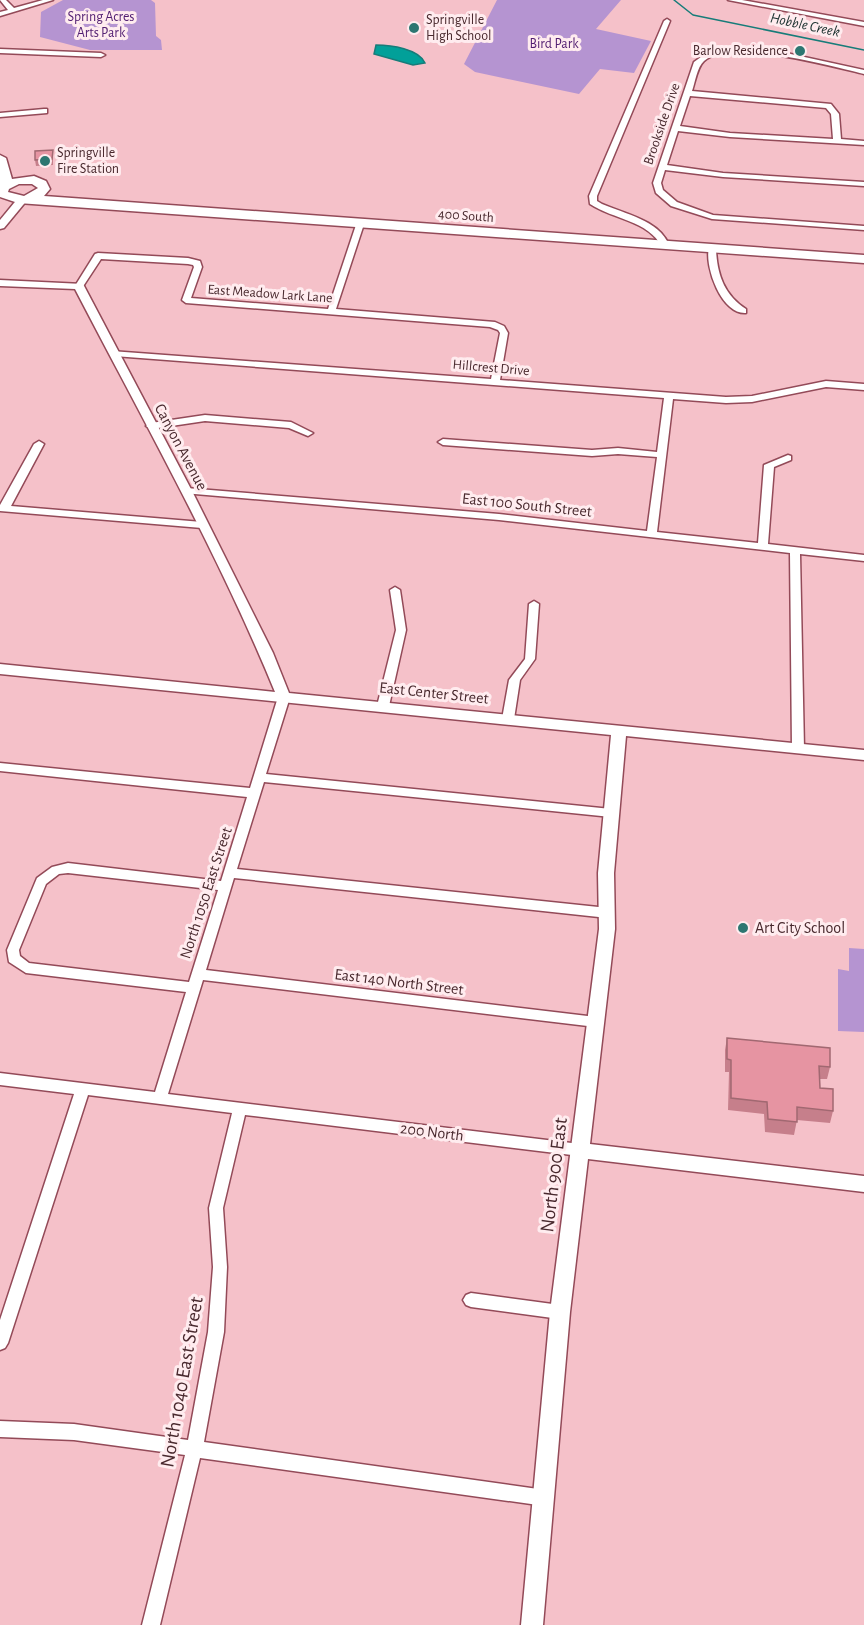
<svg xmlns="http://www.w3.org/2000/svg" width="864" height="1625" font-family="'Alegreya Sans',sans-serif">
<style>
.green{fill:#b594d1}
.water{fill:#02a099;stroke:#177c79;stroke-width:1.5}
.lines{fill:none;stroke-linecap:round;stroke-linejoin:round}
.stream{stroke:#177c79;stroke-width:1.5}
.minor-casing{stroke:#934a58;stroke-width:3}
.tertiary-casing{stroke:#934a58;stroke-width:3}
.secondary-casing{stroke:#934a58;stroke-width:3}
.minor{fill:#fff;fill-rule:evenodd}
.tertiary{fill:#fff;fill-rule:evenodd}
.secondary{fill:#fff;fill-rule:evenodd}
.wall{fill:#c67f8b}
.building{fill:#e694a2;stroke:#a16871;stroke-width:1.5}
.poi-dot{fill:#2d7671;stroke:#ffecef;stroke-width:2}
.labels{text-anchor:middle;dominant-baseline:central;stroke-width:6;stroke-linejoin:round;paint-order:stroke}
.far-park-label{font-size:14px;fill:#511d71;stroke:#ffecef}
.far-poi-label{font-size:14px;fill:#49292e;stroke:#ffecef;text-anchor:start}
.far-street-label{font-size:14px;fill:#49292e;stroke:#ffecef}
.far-water-label{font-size:15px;font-style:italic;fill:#192f2d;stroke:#ffecef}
.street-label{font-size:16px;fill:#49292e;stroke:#ffecef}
.poi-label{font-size:16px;fill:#49292e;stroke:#ffecef;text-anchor:start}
.near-street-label{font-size:20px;fill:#49292e;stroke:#ffecef}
</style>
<rect width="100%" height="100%" fill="#f5c1c9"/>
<g class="green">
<path d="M63,0H151L155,3L156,36L161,40L162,50H90L40,37L41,12Z"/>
<path d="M497,0H621L596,29L651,41L634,73L600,69L579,94L475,72L464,64Z"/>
<path d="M849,948L864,949V1032L838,1031V969L849,971Z"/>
</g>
<path class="water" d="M376,45C391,45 419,49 425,63L413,65L374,54Z"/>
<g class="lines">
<path class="stream" d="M674,0L693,15L864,50"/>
<g class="minor-casing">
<g id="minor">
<path d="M0,0H6L14,8L43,0H53L0,16V12L8,10Z"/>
<path d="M728,0H742L864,22V26Z"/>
<path d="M667,19L670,21L597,196V201L602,204C625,214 659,220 669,245L665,247H662C648,220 614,220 590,204L589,196L664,21Z"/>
<path d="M729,48L777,51L864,70V74C830,66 731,38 704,61C697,67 695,83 692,91L831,104L839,114L841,139L864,141V145L730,137L678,131L667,165L723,173L864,182V186L723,177L665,170L661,183L663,190L677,202L713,215L864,226V230L712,219L671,206L656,193L653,183L694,62L708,52ZM690,96L826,108L831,114L833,139L730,133L680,126Z"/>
<path d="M0,49L101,53L105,55L101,57L0,53Z"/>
<path d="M44,109H47V113L0,117V113Z"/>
<path d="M357,222L364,224L336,309L495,322L504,326L508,333L500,380L726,397L752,396L826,381L864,384V390L826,387L752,402L726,403L673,399L657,532L758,543L764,465L788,455L791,456V460L774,467L768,544L864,555V561L800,554L804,749L802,752H794L792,749L790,553L499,520L183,493V489L186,488L499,514L647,531L657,457L618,454L592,456L443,445L438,442L443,439L592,450L618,448L657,452L664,398L114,356L111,355V351L491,379L500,333L498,330L490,327L186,303L182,300L194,267L193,265L188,264L101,259L82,288L75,286L95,254L98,253L188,258L200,261L202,267L191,298L328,309Z"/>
<path d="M709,247L716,249C717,274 724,295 746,309V313C722,315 704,267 709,247Z"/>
<path d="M205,415L291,422L313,433L308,436L289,428L205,421L151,429L146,426L151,423Z"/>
<path d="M39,441L44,444L11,506L202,522L207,525L202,528L0,511V505L34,444Z"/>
<path d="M395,587L400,590L406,630L389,706L383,710L377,706L396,630L390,590Z"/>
<path d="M534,601L539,604L535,659L520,680L514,719L508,723L502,719L509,680L525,659L529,604Z"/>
<path d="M284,693L290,697L266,774L611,809L617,813L611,817L264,782L237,869L608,908L612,910L614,913L612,916L608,918L234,878L206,970L596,1017L601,1018L603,1022L601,1026L596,1027L203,980L168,1094L580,1144L585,1146L587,1150L585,1154L580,1156L245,1115L223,1208L227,1267L224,1332L204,1442L545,1490L551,1492L553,1498L551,1504L545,1506L200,1458L160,1625H142L185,1455L74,1440L0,1437V1421L74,1424L188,1440L208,1332L213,1267L209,1208L232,1113L88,1095L8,1343L5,1348L0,1350V1320L74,1094L0,1085V1073L155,1092L186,992L26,973L9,962L7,950L37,878L52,867L68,863L221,881L247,797L0,771V763L250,788L278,697ZM68,873L218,890L189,982L29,963L20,956L19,950L46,884L59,874Z"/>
<path d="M471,1293L560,1305L565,1307L568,1312L565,1317L560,1319L471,1307L466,1305L463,1300L466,1295Z"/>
</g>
</g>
<g class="tertiary-casing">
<g id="tertiary">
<path d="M19,197L28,199L4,228L0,229V220Z"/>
<path d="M0,280L83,284L192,491L273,653L289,693L864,750V760L626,736L614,873L615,929L590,1144L864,1176V1192L588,1159L570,1312L543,1625H521L550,1312L599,929L598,873L611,735L0,674V664L275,692C219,555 143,420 75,289L0,286Z"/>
</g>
</g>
<g class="secondary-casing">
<path id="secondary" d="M0,155L6,158L12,179L34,176L46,181L50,189L44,196L864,255V263L18,203L0,197ZM19,184H32L38,188L24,196L8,192L9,189Z"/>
</g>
<use href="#minor" class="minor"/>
<use href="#tertiary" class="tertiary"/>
<use href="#secondary" class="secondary"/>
</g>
<g class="wall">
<path d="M53,150V165L36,166L35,160Z"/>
<path d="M727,1038L830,1067L827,1079H819L820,1088L833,1111L830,1123L797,1120L794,1135L765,1132L764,1114L728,1110L729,1072H725V1050Z"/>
</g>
<g class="building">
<path d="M53,150L52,159L35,160V151Z"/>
<path d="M727,1038L830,1048V1067L819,1066L820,1088L833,1089V1111L797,1107V1122L768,1119L767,1102L731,1098V1060L727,1059Z"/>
</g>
<g class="poi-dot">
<circle cx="414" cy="28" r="6"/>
<circle cx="800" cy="51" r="6"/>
<circle cx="45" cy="161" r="6"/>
<circle cx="743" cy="928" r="6"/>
</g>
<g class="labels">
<g class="far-park-label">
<text x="101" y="17">Spring Acres<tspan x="101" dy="16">Arts Park</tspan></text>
<text x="554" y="44">Bird Park</text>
</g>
<g class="far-poi-label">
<text x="426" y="20">Springville<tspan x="426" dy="16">High School</tspan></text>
<text x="788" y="51" text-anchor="end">Barlow Residence</text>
<text x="57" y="153">Springville<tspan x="57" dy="16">Fire Station</tspan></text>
</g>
<g class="far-street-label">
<text transform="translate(662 124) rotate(-71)">Brookside Drive</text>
<text transform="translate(466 216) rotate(4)">400 South</text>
<text transform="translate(270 294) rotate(4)">East Meadow Lark Lane</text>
<text transform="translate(491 368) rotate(5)">Hillcrest Drive</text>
</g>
<g class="far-water-label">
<text transform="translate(805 25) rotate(12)">Hobble Creek</text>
</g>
<g class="street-label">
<text transform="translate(181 447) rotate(62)">Canyon Avenue</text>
<text transform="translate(527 505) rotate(6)">East 100 South Street</text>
<text transform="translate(434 693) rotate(6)">East Center Street</text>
<text transform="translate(206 893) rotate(-72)">North 1050 East Street</text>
<text transform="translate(399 982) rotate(7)">East 140 North Street</text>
<text transform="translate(432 1132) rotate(7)">200 North</text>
</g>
<g class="poi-label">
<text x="755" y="928">Art City School</text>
</g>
<g class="near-street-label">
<text transform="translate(554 1175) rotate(-83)">North 900 East</text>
<text transform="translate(182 1382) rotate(-80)">North 1040 East Street</text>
</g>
</g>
</svg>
